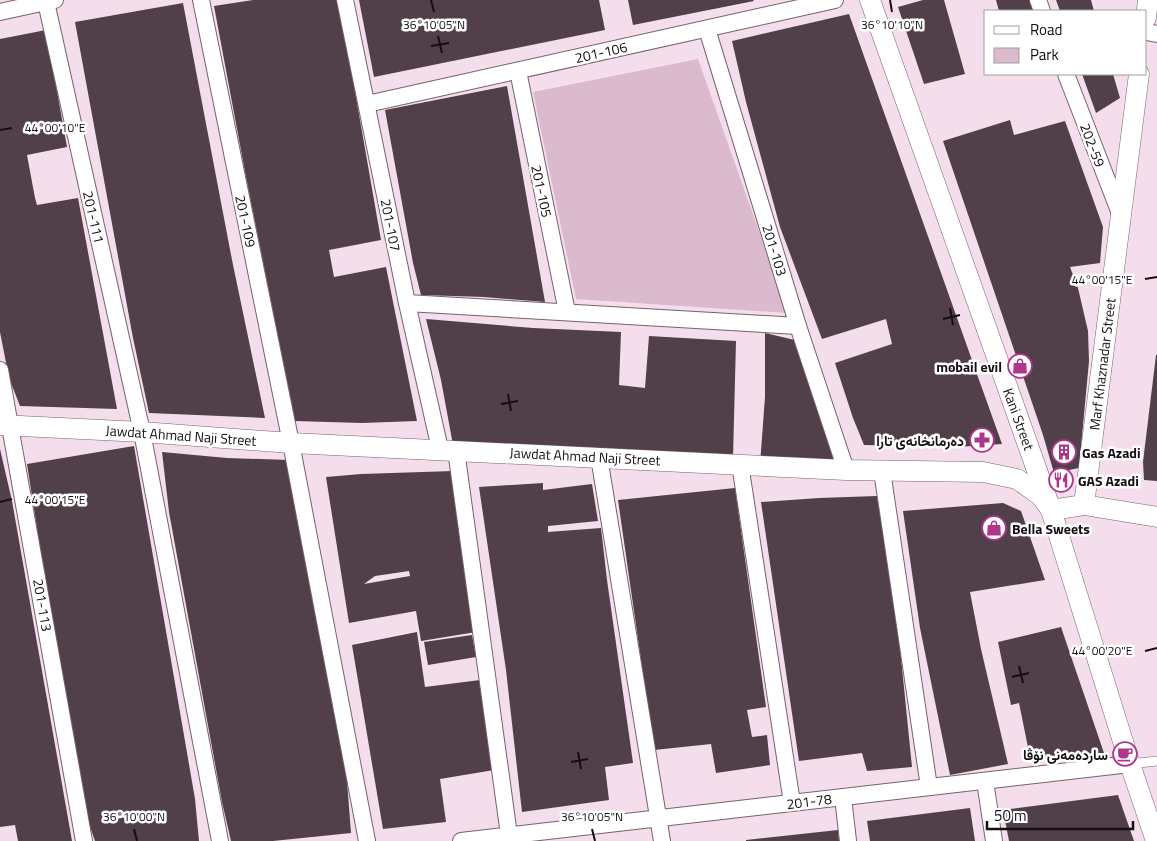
<svg xmlns="http://www.w3.org/2000/svg" width="1157" height="841" font-family="'Titillium Web',Vazirmatn,sans-serif">
<style>
.green{fill:#dbbace}
.building{fill:#513f4a;fill-rule:evenodd}
.lines{fill:none;stroke-linecap:round;stroke-linejoin:round}
.service-casing{stroke:#75626d;stroke-width:10}
.minor-casing{stroke:#75626d;stroke-width:18}
.tertiary-casing{stroke:#75626d;stroke-width:21}
.service{stroke:#fff;stroke-width:9}
.minor{stroke:#fff;stroke-width:16}
.tertiary{stroke:#fff;stroke-width:20}
.ticks{fill:none;stroke:#150e12;stroke-width:2}
.labels{text-anchor:middle;dominant-baseline:central;stroke-width:5;stroke-linejoin:round;paint-order:stroke}
.street-label{font-size:14px;fill:#150e12;stroke:#fff}
.poi-label{font-size:14px;font-weight:bold;fill:#150e12;stroke:#fff;text-anchor:end}
.ticks-label{font-size:12px;text-anchor:middle;fill:#150e12;stroke:#fff;stroke-width:5;stroke-linejoin:round;paint-order:stroke}
</style>
<rect width="100%" height="100%" fill="#f5deec"/>
<path class="green" d="M698,59L788,313L576,299L533,92Z"/>
<g class="building">
<path d="M253,0H339L381,240L329,250L334,277L386,267L417,421L362,423L295,421L246,177L214,6Z"/>
<path d="M359,0H599L605,30L374,77Z"/>
<path d="M628,0H753L754,1L633,25Z"/>
<path d="M923,0H944L965,74L924,84L898,7Z"/>
<path d="M996,0H1031L1035,11H999Z"/>
<path d="M1056,0H1091L1094,11H1060Z"/>
<path d="M183,3L232,260L265,418L149,413L133,338L75,22Z"/>
<path d="M849,14L978,377L1002,444L957,447L864,445L853,418L835,363L892,344L886,319L822,339L780,227L746,102L732,41Z"/>
<path d="M46,30L67,147L27,155L35,198L37,205L78,198L117,409L20,406L9,378L0,332V39Z"/>
<path d="M1082,74H1113L1120,98L1096,113Z"/>
<path d="M507,86L545,302L484,297L421,295L413,263L385,110Z"/>
<path d="M1010,120L1014,135L1065,121L1103,227L1100,263L1070,267L1078,288L1088,331L1089,361L1079,468L1054,473L1043,435L943,141Z"/>
<path d="M426,319L533,328L621,332L619,385L645,388L649,336L736,341L733,458L453,445L441,380Z"/>
<path d="M765,333L799,341L836,466L760,464L765,397Z"/>
<path d="M1156,355H1157V481L1144,480L1143,462Z"/>
<path d="M134,446L195,799L199,841H95L88,821L45,580L27,464Z"/>
<path d="M0,449L12,501L72,841H18L15,825L0,827Z"/>
<path d="M162,452L227,458L289,460L347,781L351,833L273,841H231L222,802L169,512Z"/>
<path d="M453,471L476,632L421,641L416,611L349,623L326,477L361,474ZM409,571L410,576L364,584L375,576Z"/>
<path d="M543,483V490L592,484L598,521L548,526V532L601,528L607,580L633,763L605,767L609,800L522,812L506,670L479,487Z"/>
<path d="M735,488L766,707L747,710L752,737L767,735L770,765L716,773L711,744L654,750L618,500Z"/>
<path d="M877,496L898,628L912,767L867,771L862,753L799,761L761,502L819,498Z"/>
<path d="M1003,503L1021,511L1045,580L970,592L981,649L1008,764L950,775L920,628L903,511Z"/>
<path d="M1061,627L1104,753L1031,762L1019,703L1011,705L998,642Z"/>
<path d="M417,632L425,687L480,680L494,770L440,779L446,822L383,829L352,645Z"/>
<path d="M472,635L476,657L428,665L424,642Z"/>
<path d="M1118,795L1134,841H1009L1003,810Z"/>
<path d="M970,808L975,841H870L867,821Z"/>
<path d="M838,830L839,841H746V840Z"/>
</g>
<g class="lines">
<g class="service-casing">
<path id="service" d="M1130,764L1157,761"/>
</g>
<g class="minor-casing">
<g id="minor">
<path d="M201,0L291,443L367,841"/>
<path d="M345,0L407,303L440,449"/>
<path d="M1038,0L1042,11"/>
<path d="M46,2L142,432L220,841"/>
<path d="M0,12L55,0"/>
<path d="M707,29L798,326L846,470"/>
<path d="M1146,32L1157,34"/>
<path d="M518,71L567,312"/>
<path d="M1066,74L1121,216"/>
<path d="M367,104L835,0"/>
<path d="M407,303L798,326"/>
<path d="M0,370L84,841"/>
<path d="M456,450L509,835"/>
<path d="M599,457L662,841"/>
<path d="M740,464L792,803"/>
<path d="M882,471L929,787"/>
<path d="M985,781L994,841"/>
<path d="M843,797L848,841"/>
<path d="M461,841L1130,764"/>
</g>
</g>
<g class="tertiary-casing">
<g id="tertiary">
<path d="M870,0L1051,510L1130,764L1156,841"/>
<path d="M1146,18L1148,0"/>
<path d="M0,425L142,432L291,443L846,470L983,472L1017,479L1041,496L1051,510L1084,505L1157,517"/>
<path d="M1084,505L1139,74"/>
</g>
</g>
<use href="#service" class="service"/>
<use href="#minor" class="minor"/>
<use href="#tertiary" class="tertiary"/>
</g>
<path class="ticks" d="M431,0L434,12M890,0L892,12M438,36L442,53M431,46L449,43M0,130L12,128M1145,279L1157,277M950,308L953,325M943,319L960,315M508,394L511,411M501,404L518,401M0,502L12,499M1145,651L1157,648M1019,666L1023,683M1012,677L1029,673M578,752L581,769M571,762L588,759M134,829L137,841M592,829L595,841"/>
<defs>
<g id="shop-ring" transform="scale(1.25)"><circle r="9.5" fill="#fff" stroke="#ae368c" stroke-width="1.5"/><path d="M-5-2.5h2.3a2.7 3.5 0 0 1 5.4 0H5L5.5 6h-11ZM-1.5-2.5h3a1.5 2.3 0 0 0-3 0Z" fill="#ae368c"/></g>
<g id="pharmacy-ring" transform="scale(1.25)"><circle r="9.5" fill="#fff" stroke="#ae368c" stroke-width="1.5"/><path d="M-2-6h4v4h4v4h-4v4h-4v-4h-4v-4h4Z" fill="#ae368c"/></g>
<g id="building-ring" transform="scale(1.25)"><circle r="9.5" fill="#fff" stroke="#ae368c" stroke-width="1.5"/><path d="M-4-6H4V6H1V3H-1V6H-4ZM-2.5-4.3h1.7v1.8h-1.7ZM.8-4.3h1.7v1.8H.8ZM-2.5-1h1.7V.8h-1.7ZM.8-1h1.7V.8H.8Z" fill="#ae368c"/></g>
<g id="restaurant-ring" transform="scale(1.25)"><circle r="9.5" fill="#fff" stroke="#ae368c" stroke-width="1.5"/><path d="M-5-6h1v4h1v-4h1v4h1v-4h1v5L-1.5 .5V6h-2V.5L-5-1ZM5-6V6H3V1.5H1.5Q1.5-4 5-6Z" fill="#ae368c"/></g>
<g id="cafe-ring" transform="scale(1.25)"><circle r="9.5" fill="#fff" stroke="#ae368c" stroke-width="1.5"/><path d="M-5.5-4.5H6V0H3Q3 3.5 0 3.5H-2.5Q-5.5 3.5-5.5 0ZM3-3.2v2h1.7v-2ZM-6 4.5H4V6H-6Z" fill="#ae368c"/></g>
</defs>
<g fill-rule="evenodd">
<use href="#shop-ring" x="1020" y="366"/>
<use href="#pharmacy-ring" x="982" y="440"/>
<use href="#building-ring" x="1064" y="452"/>
<use href="#restaurant-ring" x="1061" y="480"/>
<use href="#shop-ring" x="994" y="528"/>
<use href="#cafe-ring" x="1125" y="754"/>
</g>
<g class="labels">
<g class="street-label">
<text transform="translate(601 52) rotate(-13)">201-106</text>
<text transform="translate(1093 145) rotate(69)">202-59</text>
<text transform="translate(542 191) rotate(78)">201-105</text>
<text transform="translate(94 217) rotate(77)">201-111</text>
<text transform="translate(246 221) rotate(78)">201-109</text>
<text transform="translate(391 225) rotate(79)">201-107</text>
<text transform="translate(775 250) rotate(73)">201-103</text>
<text transform="translate(1102 364) rotate(-83)">Marf Khaznadar Street</text>
<text transform="translate(1019 419) rotate(70)">Kani Street</text>
<text transform="translate(181 435) rotate(4)">Jawdat Ahmad Naji Street</text>
<text transform="translate(585 456) rotate(3)">Jawdat Ahmad Naji Street</text>
<text transform="translate(43 605) rotate(80)">201-113</text>
<text transform="translate(809 801) rotate(-7)">201-78</text>
</g>
<g class="poi-label">
<text x="1002" y="366">mobail evil</text>
<text x="964" y="440">دەرمانخانەی تارا</text>
<text x="1082" y="452" text-anchor="start">Gas Azadi</text>
<text x="1078" y="480" text-anchor="start">GAS Azadi</text>
<text x="1012" y="528" text-anchor="start">Bella Sweets</text>
<text x="1108" y="754">ساردەمەنی نۆڤا</text>
</g>
</g>
<g class="ticks-label">
<text x="434" y="29">36°10'05"N</text>
<text x="892" y="29">36°10'10"N</text>
<text x="55" y="132">44°00'10"E</text>
<text x="1102" y="284">44°00'15"E</text>
<text x="55" y="504">44°00'15"E</text>
<text x="1102" y="655">44°00'20"E</text>
<text x="134" y="821">36°10'00"N</text>
<text x="592" y="821">36°10'05"N</text>
</g>
<rect x="984" y="10" width="162" height="65" fill="#ffffff" stroke="#a19fa0"/>
<rect x="994" y="26" width="25" height="8" fill="#ffffff" stroke="#a19fa0"/>
<text x="1030" y="35" font-size="15" fill="#150e12">Road</text>
<rect x="994" y="48" width="25" height="15" fill="#dbbace" stroke="#a19fa0"/>
<text x="1030" y="60" font-size="15" fill="#150e12">Park</text>
<path d="M987 821v8h146v-8" fill="none" stroke="#150e12" stroke-width="2.5"/>
<text x="994" y="821" font-size="15" fill="#150e12" stroke="#ffffff" stroke-width="4" paint-order="stroke">50 m</text>
</svg>
